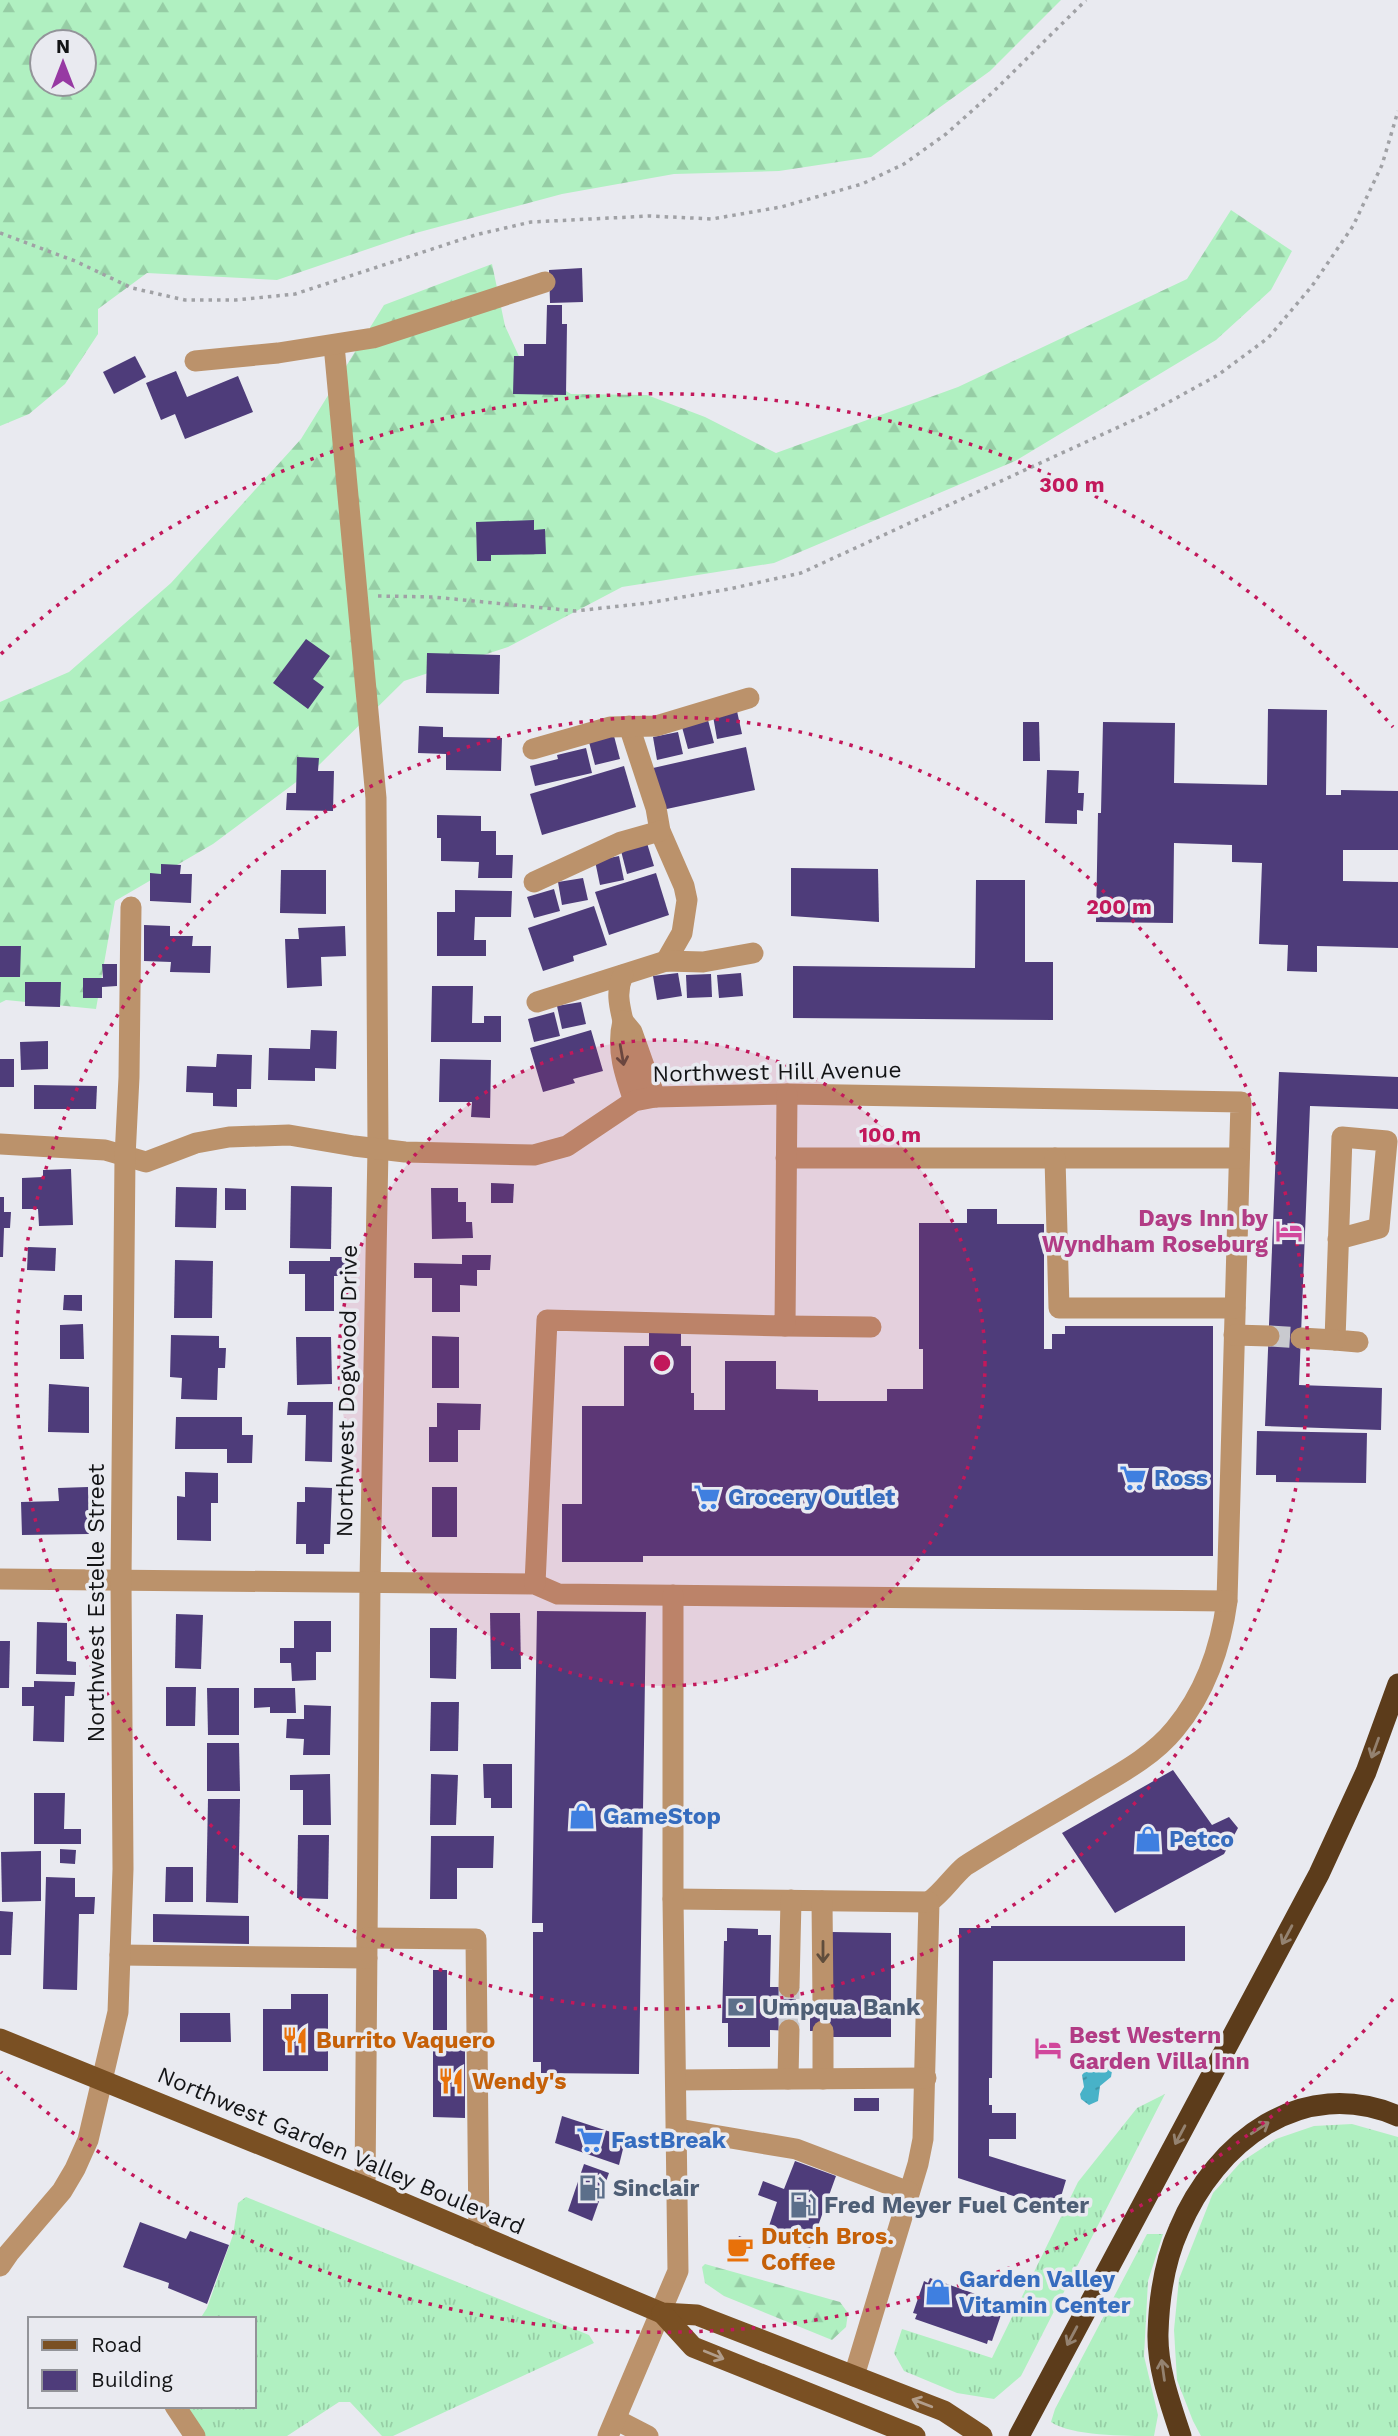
<svg xmlns="http://www.w3.org/2000/svg" width="1398" height="2436" font-family="'Work Sans',sans-serif">
<style>
.grass{fill:url(#grass-tufts)}
.forest{fill:url(#forest-firs);fill-rule:evenodd}
.water{fill:url(#water-ripples)}
.building{fill:#4e3c7a}
.lines{fill:none;stroke-linecap:round;stroke-linejoin:round}
.minor-tunnel{stroke:#c9cacf;stroke-width:21;stroke-dasharray:21 10;stroke-linecap:butt}
.path{stroke:#a0a1a5;stroke-width:3.5;stroke-dasharray:3.5 5;stroke-linecap:butt}
.minor{stroke:#bb926b;stroke-width:21}
.major{stroke:#7a5023;stroke-width:21}
.highway{stroke:#5c3c1b;stroke-width:21}
.oneway{stroke:#5f4d3c}
.oneway2{stroke:#948270}
.oneway3{stroke:#b29d8a}
.ring{fill:none;stroke:#c2185b;stroke-width:3.5;stroke-dasharray:3.5 7}
.labels{text-anchor:middle;dominant-baseline:central;stroke-width:7;stroke-linejoin:round;paint-order:stroke}
.street-label{font-size:23px;fill:#131416;stroke:#e9eaf0}
.hotel-label{font-size:23px;font-weight:bold;fill:#b23c85;stroke:#e9eaf0;text-anchor:end}
.shop-label{font-size:23px;font-weight:bold;fill:#366cbe;stroke:#e9eaf0;text-anchor:start}
.service-label{font-size:23px;font-weight:bold;fill:#4e5e75;stroke:#e9eaf0;text-anchor:start}
.food-label{font-size:23px;font-weight:bold;fill:#c56008;stroke:#e9eaf0;text-anchor:start}
.centre{fill:#c2185b;stroke:#e9eaf0;stroke-width:3.5}
.ring-label{font-size:21px;text-anchor:middle;font-weight:bold;fill:#c2185b;stroke:#e9eaf0;stroke-width:7;stroke-linejoin:round;paint-order:stroke}
</style>
<defs>
<pattern id="grass-tufts" width="24" height="20" patternUnits="userSpaceOnUse" patternTransform="scale(1.75)"><rect width="24" height="20" fill="#b0f0c1"/><path d="M3 7l-1-3M5 7V3M7 7l1-3M15 17l-1-3M17 17v-4M19 17l1-3" fill="none" stroke="#96cda5"/></pattern>
<pattern id="forest-firs" width="22" height="20" patternUnits="userSpaceOnUse" patternTransform="scale(1.75)"><rect width="22" height="20" fill="#b0f0c1"/><path d="M5 1l3.5 6h-7zM16 11l3.5 6h-7z" fill="#96cda5"/></pattern>
<pattern id="water-ripples" width="26" height="14" patternUnits="userSpaceOnUse" patternTransform="scale(1.75)"><rect width="26" height="14" fill="#48b2c8"/><path d="M2 4q2-2 4 0t4 0M15 11q2-2 4 0t4 0" fill="none" stroke="#3b90a1"/></pattern>
</defs>
<rect width="100%" height="100%" fill="#e9eaf0"/>
<g class="grass">
<path d="M1165,2094L1021,2376L994,2399L957,2393L904,2371L894,2353L902,2329L992,2358L1078,2182L1137,2108Z"/>
<path d="M1352,2124L1398,2137V2436H1201L1193,2421L1177,2380L1174,2330L1179,2279L1213,2193L1241,2162L1276,2139L1314,2126Z"/>
<path d="M246,2197L589,2335L594,2343L393,2436H382L350,2402H339L287,2436H205L180,2406H254V2319H200L207,2308L233,2235L238,2203Z"/>
<path d="M1147,2234H1163L1148,2281L1144,2356L1158,2415L1154,2436C1125,2436 1071,2436 1051,2422L1055,2409Z"/>
</g>
<g class="forest">
<path d="M0,0H1061L990,71L871,157L779,171L674,174L562,194L412,234L277,280L147,273L98,309V334L65,384L29,414L0,426ZM42,42H84V84H42Z"/>
<path d="M1231,210L1292,251L1271,290L1216,340L1015,461L774,563L622,587L508,647L404,681L319,765L213,844L115,901L96,1009L6,1000L0,1003V702L69,672L171,583L301,439L384,305L492,264L505,326L523,365L571,394L647,395L705,417L776,453L958,387L1187,279Z"/>
<path d="M705,2264L840,2302L848,2313L846,2327L832,2340L724,2296L705,2283L702,2267Z"/>
</g>
<path class="water" d="M1099,2061L1110,2065L1112,2071L1111,2077L1100,2086L1098,2101L1089,2105L1081,2099L1080,2094L1084,2087L1082,2075L1093,2063Z"/>
<g class="building">
<path d="M582,268L583,302L550,303L549,270Z"/>
<path d="M547,305H562V324H567L566,395L513,394L514,356H524V344H546Z"/>
<path d="M135,356L146,377L114,394L103,372Z"/>
<path d="M176,371L187,397L238,376L253,412L185,439L175,414L161,420L146,383Z"/>
<path d="M534,520V530L545,529L546,554L491,555V561H477L476,522Z"/>
<path d="M306,639L330,656L313,679L324,687L308,709L273,683Z"/>
<path d="M427,653L500,655L499,694L426,693Z"/>
<path d="M1268,709L1327,710L1326,795H1341V790L1398,791V850H1343V881L1398,882V948L1317,946V972L1287,971L1288,945L1259,944L1262,863L1232,862V845L1174,843L1173,923L1096,922L1098,813H1101L1103,722L1175,723L1174,783L1267,785Z"/>
<path d="M737,711L742,734L717,739L713,716Z"/>
<path d="M708,720L714,743L688,749L682,727Z"/>
<path d="M1023,722H1039L1040,761H1023Z"/>
<path d="M419,726L443,727V737L502,738L501,771L446,770V754L418,753Z"/>
<path d="M678,732L683,754L657,760L653,737Z"/>
<path d="M614,736L620,759L595,765L589,742Z"/>
<path d="M746,747L755,790L662,810L653,768Z"/>
<path d="M586,748L592,773L535,786L530,766L558,759L557,755Z"/>
<path d="M297,757L319,758L318,771H334L333,811L286,810L287,793H296Z"/>
<path d="M624,766L636,807L542,835L530,794Z"/>
<path d="M1047,770L1079,771L1078,793H1084L1083,811L1077,810V824L1045,823Z"/>
<path d="M437,815L481,816V831H496V855H513L512,878H478L479,862L441,861V838H437Z"/>
<path d="M647,843L654,866L627,874L621,851Z"/>
<path d="M619,856L624,880L600,885L595,861Z"/>
<path d="M161,864L181,865L180,874H192L191,903L150,901V873L161,874Z"/>
<path d="M791,868L878,869L879,922L791,916Z"/>
<path d="M281,870H326V914L280,913Z"/>
<path d="M656,873L669,915L609,935L595,892Z"/>
<path d="M583,878L588,900L562,905L558,882Z"/>
<path d="M976,880H1025V962H1053V1020L793,1018V966L975,968Z"/>
<path d="M554,889L560,911L534,918L527,897Z"/>
<path d="M455,890L512,891L511,917H475L474,940H486V956H437V912H455Z"/>
<path d="M594,906L607,945L573,956L574,961L543,971L528,928Z"/>
<path d="M144,925L170,926V936H193L192,946H211L210,973L170,972L171,962L144,961Z"/>
<path d="M345,926L346,956L321,957L322,986L287,988L285,939H299L298,928Z"/>
<path d="M0,946H21L20,977H0Z"/>
<path d="M102,964H117V986L102,987V998H83V978H103Z"/>
<path d="M678,973L682,996L657,1000L653,976Z"/>
<path d="M741,973L743,996L719,998L717,975Z"/>
<path d="M711,974L712,997L687,998L686,975Z"/>
<path d="M25,982H61L60,1007L25,1006Z"/>
<path d="M432,986H473L472,1023H484V1016H501V1042H431Z"/>
<path d="M581,1002L586,1024L562,1029L557,1006Z"/>
<path d="M554,1012L560,1036L534,1042L528,1019Z"/>
<path d="M311,1030L337,1031L336,1069L315,1068V1081L268,1080L269,1048L310,1049Z"/>
<path d="M591,1030L603,1071L573,1079L575,1083L543,1092L530,1048Z"/>
<path d="M48,1041V1069L21,1070L20,1042Z"/>
<path d="M217,1054L252,1055L251,1089H237V1107L213,1106V1093L186,1092L187,1066L216,1067Z"/>
<rect x="0" y="1059" width="14" height="28"/>
<path d="M440,1059L491,1060L490,1118L471,1117L472,1102H439Z"/>
<path d="M1279,1072L1398,1077V1109L1310,1106L1299,1385L1382,1388L1381,1430L1265,1426Z"/>
<path d="M34,1085L97,1086L96,1109H34Z"/>
<path d="M71,1169L73,1225L39,1226L38,1209H22V1178L43,1177V1170Z"/>
<path d="M491,1183L514,1184L513,1203H491Z"/>
<path d="M291,1186L332,1187L331,1249L290,1248Z"/>
<path d="M176,1187L217,1188L216,1228L175,1227Z"/>
<path d="M225,1188L246,1189V1210H225Z"/>
<path d="M431,1188H458V1202H466V1222H472L473,1238L432,1239Z"/>
<path d="M0,1197H4V1212H11L10,1228H4L3,1257H0Z"/>
<path d="M967,1209H997V1224H1044V1349H1052V1334H1065V1326H1213V1556H643V1562H562V1504H582V1406H624V1346H649V1330H681V1346H691V1393H694V1410H725V1361H776V1389L818,1390V1401H887V1389H923V1349H919V1223H967Z"/>
<path d="M28,1247L56,1248L55,1271L27,1270Z"/>
<path d="M462,1255H491L490,1270H477V1286L460,1285V1312H432V1278H414V1263L462,1264Z"/>
<path d="M330,1257H351V1276H334V1311H305V1274H289V1261H330Z"/>
<path d="M175,1260L213,1261L212,1318H174Z"/>
<path d="M64,1295H82V1311L63,1310Z"/>
<path d="M83,1324L84,1359H60V1325Z"/>
<path d="M171,1335L219,1336V1348H226L225,1368H218L217,1400L181,1399L182,1378L170,1377Z"/>
<path d="M432,1336L459,1337V1388H432Z"/>
<path d="M296,1337H331L332,1384L297,1385Z"/>
<path d="M49,1384L89,1387V1433L48,1432Z"/>
<path d="M288,1402H333L332,1462L305,1461L306,1415H287Z"/>
<path d="M437,1403L481,1404L480,1430H458V1462H429V1427H437Z"/>
<path d="M176,1417H242V1435H253L252,1463H227V1449H175Z"/>
<path d="M1257,1431L1367,1433L1366,1483L1276,1482V1475H1256Z"/>
<path d="M185,1472L218,1473V1503H211V1541L177,1540V1496L185,1497Z"/>
<path d="M88,1487L89,1534L22,1535L21,1502L59,1501L58,1488Z"/>
<path d="M305,1487L332,1488L330,1544H324V1554H306V1544H296L297,1502H305Z"/>
<rect x="432" y="1487" width="25" height="50"/>
<path d="M537,1611L646,1612L639,2074L541,2073V2062H533V1932H543V1923H532Z"/>
<path d="M490,1613H520L521,1669H491Z"/>
<path d="M176,1614L203,1615L201,1669L175,1668Z"/>
<path d="M294,1621H331V1652H316V1680L292,1681L291,1663H280V1648H294Z"/>
<path d="M37,1622L67,1623V1661L76,1662V1675L36,1674Z"/>
<path d="M430,1628H457L456,1679L430,1678Z"/>
<path d="M0,1641H10L9,1688H0Z"/>
<path d="M34,1681L75,1682L74,1696H65L64,1742L33,1741L34,1706H22V1687H34Z"/>
<path d="M166,1687H196L195,1726H166Z"/>
<path d="M207,1688H239V1735H208Z"/>
<path d="M254,1688H295L296,1713H270V1707L254,1708Z"/>
<path d="M431,1702H459L458,1751H430Z"/>
<path d="M304,1705L331,1706L330,1755H303L304,1739L286,1738L287,1719H304Z"/>
<path d="M207,1743H239L240,1791H207Z"/>
<path d="M483,1764H512V1808H491V1798H484Z"/>
<path d="M1173,1770L1212,1825L1229,1817L1238,1828L1224,1854L1115,1913L1062,1833Z"/>
<path d="M330,1774L331,1825H303V1790H290V1775Z"/>
<path d="M431,1774L458,1775L456,1825H430Z"/>
<path d="M34,1793H65L64,1829H81V1844H34Z"/>
<path d="M208,1799H240L238,1903L206,1902Z"/>
<path d="M298,1835H329L328,1899L297,1898Z"/>
<path d="M431,1836H494L493,1868H457V1899H430Z"/>
<path d="M60,1849L76,1850L75,1864L60,1863Z"/>
<path d="M41,1851V1901L2,1902L1,1852Z"/>
<path d="M166,1867H193V1902H165Z"/>
<path d="M46,1877L75,1878V1897H95L94,1914H79L77,1990L43,1989Z"/>
<path d="M0,1911L13,1912L11,1955H0Z"/>
<path d="M153,1914L249,1916V1944L153,1942Z"/>
<path d="M991,1926H1185V1961H993L992,2078H989V2105H992V2113H1016V2139H989V2156L1066,2180L1057,2210L958,2178L959,1928H991Z"/>
<path d="M727,1928L758,1929V1935H771L770,1987H796L795,2031L770,2030V2047H728V2023H722L724,1941H727Z"/>
<path d="M832,1932L891,1933V2037H831V2031H810V2004H832Z"/>
<rect x="433" y="1970" width="14" height="60"/>
<path d="M291,1994H328V2071H263V2009H291Z"/>
<path d="M180,2013H230L231,2042H180Z"/>
<path d="M465,2043V2118L433,2117V2044Z"/>
<rect x="854" y="2098" width="25" height="13"/>
<path d="M562,2116L626,2137L619,2165L555,2143Z"/>
<path d="M795,2161L836,2176L810,2248L767,2232L777,2202L758,2195L763,2181L784,2189Z"/>
<path d="M584,2164L609,2173L592,2221L568,2211Z"/>
<path d="M140,2222L186,2239L190,2231L229,2245L207,2304L168,2288L169,2283L123,2267Z"/>
<path d="M739,2236L750,2240L741,2263L730,2258Z"/>
<path d="M930,2278L1001,2303L999,2308L1003,2309L992,2341L988,2340L987,2344L915,2319L917,2314L913,2313L924,2281L928,2283Z"/>
</g>
<g class="lines">
<g class="minor-tunnel">
<path d="M1269,1336L1301,1338"/>
<path d="M789,2030V1987"/>
</g>
<g class="path">
<path d="M0,233L75,261L132,288L185,300H236L295,294L475,235L531,222L650,216L712,219L781,207L862,184L904,164L946,134L992,93L1086,0"/>
<path d="M378,596L433,597L575,611L648,603L729,589L801,573L1149,413L1218,375L1268,338L1312,286L1353,226L1382,165L1398,111"/>
</g>
<g class="minor">
<path d="M334,345L376,798L378,1148L370,1582L365,2187"/>
<path d="M195,361L278,353L373,338L545,282"/>
<path d="M629,726L656,808L660,831L684,886L687,900L682,933L666,961"/>
<path d="M533,749L610,727L656,726L749,698"/>
<path d="M534,882L621,842L660,831"/>
<path d="M537,1002L666,961L703,962L753,953"/>
<path d="M623,1021C619,1004 616,991 623,975"/>
<path d="M634,1101C625,1075 616,1049 623,1021L632,1032L655,1097"/>
<path d="M0,1144L105,1150L146,1162L196,1143L229,1137L289,1135L354,1146L405,1152L534,1155L567,1146L634,1101L655,1097L787,1094L1241,1102L1227,1601C1221,1646 1205,1693 1175,1729C1154,1755 1123,1772 1094,1789C1051,1815 1007,1839 965,1866C952,1877 943,1892 929,1902L923,2139L918,2164L854,2376"/>
<path d="M786,1158H1239"/>
<path d="M1055,1158L1059,1308H1235"/>
<path d="M1338,1239L1379,1228L1387,1141L1342,1137L1335,1340L1358,1342"/>
<path d="M785,1326L871,1327"/>
<path d="M1234,1335L1269,1336"/>
<path d="M1301,1338L1335,1340"/>
<path d="M0,1579L535,1584L558,1594L1227,1601"/>
<path d="M535,1584L547,1320L785,1326L787,1094"/>
<path d="M673,1899L929,1902"/>
<path d="M822,1901L823,2004"/>
<path d="M367,1938L476,1939L479,2236"/>
<path d="M120,1955L367,1958"/>
<path d="M789,1987L791,1900"/>
<path d="M823,2031V2079"/>
<path d="M788,2079L789,2030"/>
<path d="M677,2080L926,2078"/>
<path d="M678,2129L796,2149L909,2192"/>
<path d="M0,2266L9,2253L62,2191L75,2169L88,2140L118,2012L123,1869L121,1580L125,1157L129,1077L131,907"/>
<path d="M175,2406L195,2436"/>
<path d="M617,2420L648,2436"/>
<path d="M608,2436L678,2271L673,1899V1595"/>
</g>
<g class="major">
<path d="M0,2039L365,2187L662,2313L697,2315L944,2411L982,2436"/>
<path d="M662,2313L693,2347L915,2436"/>
</g>
<g class="highway">
<path d="M1019,2436L1319,1874L1366,1772L1398,1684"/>
<path d="M1181,2436C1170,2403 1157,2367 1158,2333C1159,2298 1165,2260 1179,2229C1216,2141 1302,2075 1398,2116"/>
</g>
</g>
<defs><path id="oneway-shaft" d="M-6 0H5M1.5-3L5.5 0L1.5 3" fill="none" stroke-width="1.6" stroke-linecap="round" stroke-linejoin="round" transform="scale(1.75)"/></defs>
<g class="oneway">
<use href="#oneway-shaft" transform="translate(622 1055) rotate(80)"/>
<use href="#oneway-shaft" transform="translate(823 1952) rotate(90)"/>
</g>
<g class="oneway2">
<use href="#oneway-shaft" transform="translate(1375 1748) rotate(110)"/>
<use href="#oneway-shaft" transform="translate(1287 1935) rotate(118)"/>
<use href="#oneway-shaft" transform="translate(1260 2128) rotate(-33)"/>
<use href="#oneway-shaft" transform="translate(1180 2135) rotate(118)"/>
<use href="#oneway-shaft" transform="translate(1072 2336) rotate(118)"/>
<use href="#oneway-shaft" transform="translate(1163 2370) rotate(-98)"/>
</g>
<g class="oneway3">
<use href="#oneway-shaft" transform="translate(714 2355) rotate(22)"/>
<use href="#oneway-shaft" transform="translate(922 2403) rotate(-159)"/>
</g>
<circle cx="662" cy="1363" r="323" fill="#c2185b" fill-opacity=".12"/>
<g class="ring">
<circle cx="662" cy="1363" r="323"/>
<circle cx="662" cy="1363" r="646"/>
<path d="M1393 1999A969 969 0 0 1 1 2072M1 654A969 969 0 0 1 1393 727"/>
</g>
<defs>
<g id="hotel-bare" transform="scale(2.1)"><path d="M-6-4.5h1.5V1H6V5H4.5V3h-9V5H-6ZM-4 0a1.8 1.8 0 1 1 3.6 0ZM.5 0V-2.5h3Q6-2.5 6 0Z" fill="#d1479c" stroke="#e9eaf0" stroke-width="2.5" paint-order="stroke"/></g>
<g id="supermarket-bare" transform="scale(2.1)"><path d="M-6-5.5h2.5l.6 2H6L4.5 2H-2.5L-4.4-4H-6ZM-1.5 3.2a1.3 1.3 0 1 0 .1 0ZM3 3.2a1.3 1.3 0 1 0 .1 0Z" fill="#3f7fe0" stroke="#e9eaf0" stroke-width="2.5" paint-order="stroke"/></g>
<g id="shop-bare" transform="scale(2.1)"><path d="M-5-2.5h2.3a2.7 3.5 0 0 1 5.4 0H5L5.5 6h-11ZM-1.5-2.5h3a1.5 2.3 0 0 0-3 0Z" fill="#3f7fe0" stroke="#e9eaf0" stroke-width="2.5" paint-order="stroke"/></g>
<g id="bank-bare" transform="scale(2.1)"><path d="M-6-4H6V4H-6ZM0-2.3a2.3 2.3 0 1 0 0 4.6a2.3 2.3 0 1 0 0-4.6Z" fill="#5c6f8a" stroke="#e9eaf0" stroke-width="2.5" paint-order="stroke"/></g>
<g id="restaurant-bare" transform="scale(2.1)"><path d="M-5-6h1v4h1v-4h1v4h1v-4h1v5L-1.5 .5V6h-2V.5L-5-1ZM5-6V6H3V1.5H1.5Q1.5-4 5-6Z" fill="#e8710a" stroke="#e9eaf0" stroke-width="2.5" paint-order="stroke"/></g>
<g id="fuel-bare" transform="scale(2.1)"><path d="M-5.5-6h7V0h2V4h1.3V-2.5L3-4.5l.8-.8L6-3V5H2.5V1h-1V6h-7ZM-4.2-4.7v3.2H.2V-4.7Z" fill="#5c6f8a" stroke="#e9eaf0" stroke-width="2.5" paint-order="stroke"/></g>
<g id="cafe-bare" transform="scale(2.1)"><path d="M-5.5-4.5H6V0H3Q3 3.5 0 3.5H-2.5Q-5.5 3.5-5.5 0ZM3-3.2v2h1.7v-2ZM-6 4.5H4V6H-6Z" fill="#e8710a" stroke="#e9eaf0" stroke-width="2.5" paint-order="stroke"/></g>
</defs>
<g fill-rule="evenodd">
<use href="#hotel-bare" x="1289" y="1231"/>
<use href="#supermarket-bare" x="1133" y="1478"/>
<use href="#supermarket-bare" x="707" y="1497"/>
<use href="#shop-bare" x="582" y="1816"/>
<use href="#shop-bare" x="1148" y="1839"/>
<use href="#bank-bare" x="741" y="2007"/>
<use href="#restaurant-bare" x="295" y="2040"/>
<use href="#hotel-bare" x="1048" y="2048"/>
<use href="#restaurant-bare" x="451" y="2081"/>
<use href="#supermarket-bare" x="590" y="2140"/>
<use href="#fuel-bare" x="592" y="2188"/>
<use href="#fuel-bare" x="803" y="2205"/>
<use href="#cafe-bare" x="740" y="2249"/>
<use href="#shop-bare" x="938" y="2292"/>
</g>
<g class="labels">
<g class="street-label">
<text transform="translate(777 1072) rotate(-1)">Northwest Hill Avenue</text>
<text transform="translate(347 1391) rotate(-89)">Northwest Dogwood Drive</text>
<text transform="translate(96 1603) rotate(-90)">Northwest Estelle Street</text>
<text transform="translate(341 2151) rotate(23)">Northwest Garden Valley Boulevard</text>
</g>
<g class="hotel-label">
<text x="1268" y="1218">Days Inn by<tspan x="1268" dy="26">Wyndham Roseburg</tspan></text>
<text x="1069" y="2035" text-anchor="start">Best Western<tspan x="1069" dy="26">Garden Villa Inn</tspan></text>
</g>
<g class="shop-label">
<text x="1154" y="1478">Ross</text>
<text x="728" y="1497">Grocery Outlet</text>
<text x="603" y="1816">GameStop</text>
<text x="1169" y="1839">Petco</text>
<text x="611" y="2140">FastBreak</text>
<text x="959" y="2279">Garden Valley<tspan x="959" dy="26">Vitamin Center</tspan></text>
</g>
<g class="service-label">
<text x="762" y="2007">Umpqua Bank</text>
<text x="613" y="2188">Sinclair</text>
<text x="824" y="2205">Fred Meyer Fuel Center</text>
</g>
<g class="food-label">
<text x="316" y="2040">Burrito Vaquero</text>
<text x="472" y="2081">Wendy's</text>
<text x="761" y="2236">Dutch Bros.<tspan x="761" dy="26">Coffee</tspan></text>
</g>
</g>
<circle cx="662" cy="1363" r="10" class="centre"/>
<g class="ring-label">
<text x="1072" y="492">300 m</text>
<text x="1119" y="914">200 m</text>
<text x="890" y="1142">100 m</text>
</g>
<rect x="28" y="2317" width="228" height="91" fill="#e9eaf0" stroke="#939499" stroke-width="2"/>
<rect x="42" y="2340" width="35" height="10" fill="#7a5023" stroke="#939499" stroke-width="2"/>
<text x="91" y="2352" font-size="21" fill="#131416">Road</text>
<rect x="42" y="2370" width="35" height="21" fill="#4e3c7a" stroke="#939499" stroke-width="2"/>
<text x="91" y="2387" font-size="21" fill="#131416">Building</text>
<g transform="translate(63 63)"><circle r="33" fill="#e9eaf0" stroke="#939499" stroke-width="2"/>
<path d="M0-5L12 26L0 18L-12 26Z" fill="#9739a3"/>
<text y="-10" font-size="19" font-weight="bold" text-anchor="middle" fill="#131416">N</text>
</g>
</svg>
